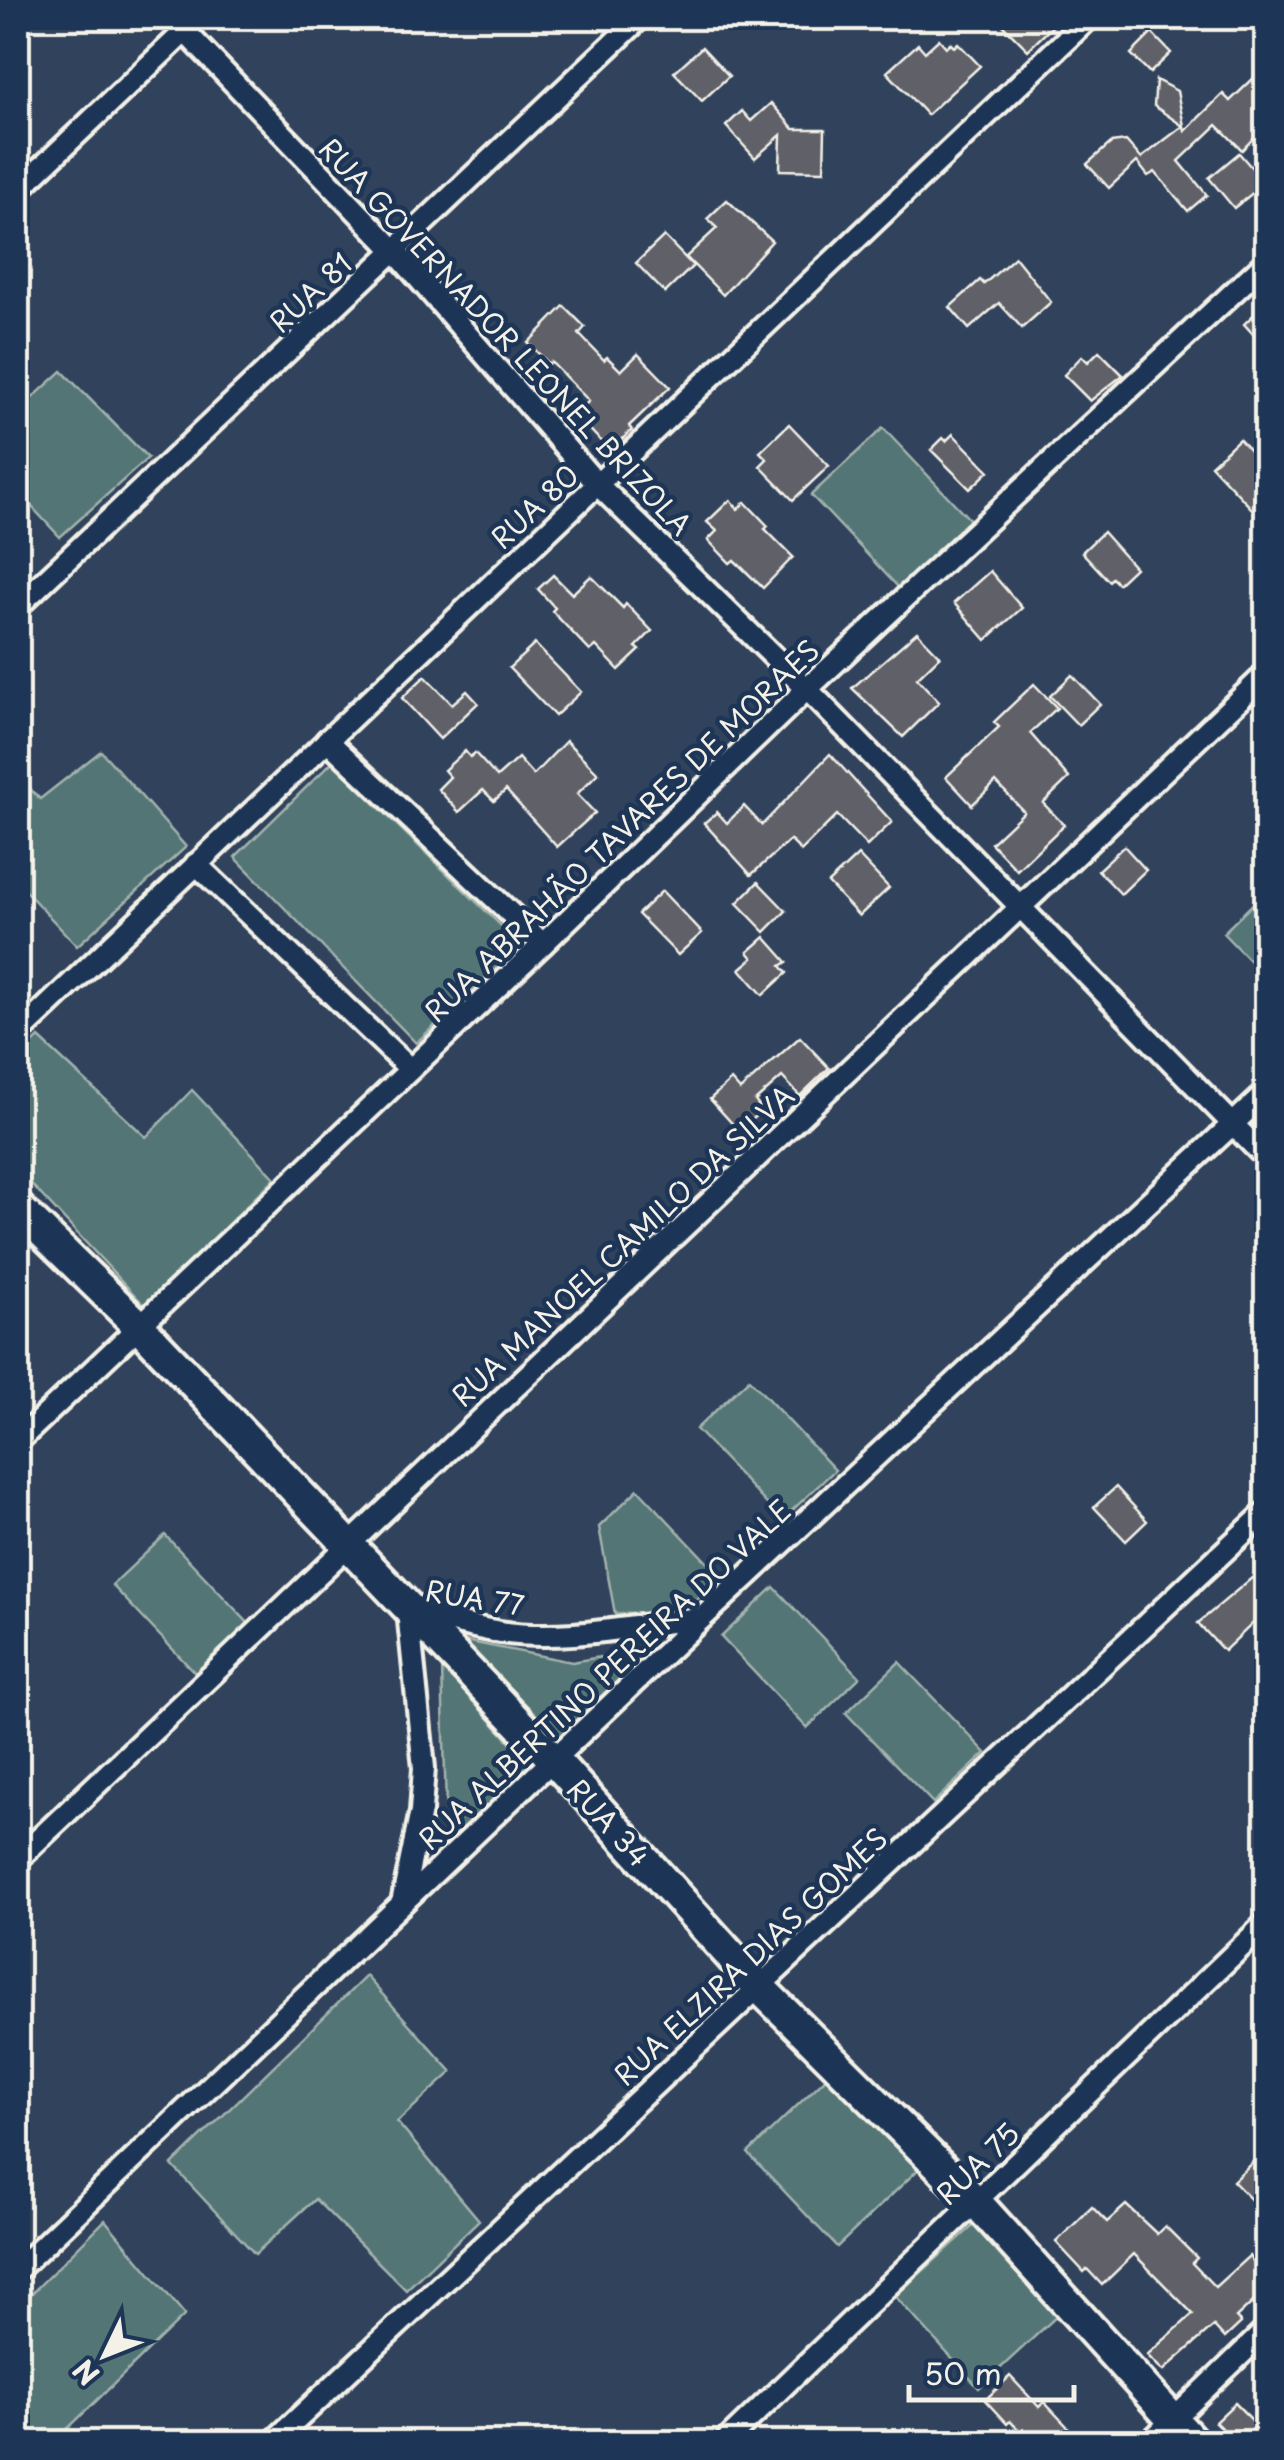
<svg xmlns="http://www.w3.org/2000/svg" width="1284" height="2460" font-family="'Playpen Sans',sans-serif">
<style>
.green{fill:#527575;stroke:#a3b3ae;stroke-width:2.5}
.building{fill:#5e6068;stroke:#f4f1e8;stroke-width:2.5}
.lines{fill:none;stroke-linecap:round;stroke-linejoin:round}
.street-casing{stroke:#f4f1e8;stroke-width:28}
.secondary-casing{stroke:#f4f1e8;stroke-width:38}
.street{stroke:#1d3557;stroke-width:20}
.secondary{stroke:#1d3557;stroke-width:30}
.labels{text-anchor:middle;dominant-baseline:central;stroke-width:9;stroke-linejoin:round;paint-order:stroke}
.street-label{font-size:28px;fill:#f4f1e8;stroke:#1d3557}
</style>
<rect width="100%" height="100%" fill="#30425c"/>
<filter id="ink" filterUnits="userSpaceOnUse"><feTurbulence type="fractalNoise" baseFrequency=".01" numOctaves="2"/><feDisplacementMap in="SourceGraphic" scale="20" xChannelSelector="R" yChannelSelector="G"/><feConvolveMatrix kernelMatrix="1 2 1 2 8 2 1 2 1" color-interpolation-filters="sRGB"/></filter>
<g filter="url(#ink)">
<g class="green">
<path d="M62,371L148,458L60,537L18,492V411Z"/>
<path d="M883,428L971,521L899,588L811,495Z"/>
<path d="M101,751L186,847L77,946L18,883V776L40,799Z"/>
<path d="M332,762L521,945L416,1043L235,857Z"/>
<path d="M1266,891V978L1223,933Z"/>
<path d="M39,1038L146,1137L192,1090L275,1178L145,1306L18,1170V1058Z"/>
<path d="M749,1379L835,1470L782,1520L696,1429Z"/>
<path d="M638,1489L724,1580L678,1613L615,1614L599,1527Z"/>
<path d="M165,1535L251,1626L198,1676L112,1585Z"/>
<path d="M774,1587L860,1677L807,1728L721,1637Z"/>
<path d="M460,1640L572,1662L658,1647L561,1739Z"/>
<path d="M899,1662L986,1753L933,1803L846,1713Z"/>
<path d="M442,1667L531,1765L447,1846Z"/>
<path d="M366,1976L452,2072L397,2122L479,2220L406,2290L315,2199L255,2254L172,2165Z"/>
<path d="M832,2072L922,2166L837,2247L748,2153Z"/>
<path d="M105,2220L185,2315L54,2442H18V2307Z"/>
<path d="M974,2225L1057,2316L979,2388L895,2296Z"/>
</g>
<g class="building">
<path d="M996,18H1061L1028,50Z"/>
<path d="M1152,33L1171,53L1150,73L1131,54Z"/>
<path d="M939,39L946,47L950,43L954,47L958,43L980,66L927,115L887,72L918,44L925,52Z"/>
<path d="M702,47L729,76L702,101L674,72Z"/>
<path d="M1258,74L1266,82V125L1242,150L1217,125L1179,161L1207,195L1188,211L1155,172L1148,176L1137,162L1109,188L1087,164L1111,143L1126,141L1141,158L1183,126L1154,106L1156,80L1177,91L1185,131L1223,94L1230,101Z"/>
<path d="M771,103L794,129H825L824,171L780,170L781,135L755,158L726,126L742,111L751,121Z"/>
<path d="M1239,153L1265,183L1234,208L1209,178Z"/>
<path d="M727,200L772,241L723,295L686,257L717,228L707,219Z"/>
<path d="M664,236L693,266L665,293L636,263Z"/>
<path d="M1015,257L1051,302L1022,328L999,303L969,329L950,307L980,280L984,284Z"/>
<path d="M1266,303V348L1244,324Z"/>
<path d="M564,306L585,327L579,334L604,360L607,357L621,371L638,354L670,387L629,426L632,430L610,451L582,421L586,415L581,409L589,401L551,362L549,364L528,343Z"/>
<path d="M1099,351L1123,375L1090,401L1064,375L1082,356L1088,362Z"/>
<path d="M789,424L829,466L793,500L760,466L767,459L760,452Z"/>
<path d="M953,434L989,471L970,489L931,450L943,438L946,441Z"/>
<path d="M1239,439L1266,468V524L1211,465Z"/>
<path d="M730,500L738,509L745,502L768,526L765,529L793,557L763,588L734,560L730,563L708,540L717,531L707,522Z"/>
<path d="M1103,532L1135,568L1118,584L1112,578L1109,581L1082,552Z"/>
<path d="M990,571L1022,608L986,640L954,603Z"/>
<path d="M553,575L572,594L591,576L623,608L626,604L652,631L636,647L640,650L619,670L596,646L590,651L552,611L555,608L538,589Z"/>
<path d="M917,632L940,656L917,678L939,702L903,737L852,688Z"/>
<path d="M535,644L581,692L555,716L509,668Z"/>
<path d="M1072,675L1100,704L1078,725L1050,696Z"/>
<path d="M425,676L452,704L467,691L478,703L440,739L402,698Z"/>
<path d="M1034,684L1057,708L1030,733L1069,778L1043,803L1064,825L1017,870L991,843L1024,812L996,782L972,805L946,777L999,727L994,722Z"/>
<path d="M566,741L598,773L577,794L595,813L557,847L506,790L494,801L483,790L459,812L438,789L450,777L444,770L465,751L470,757L475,753L497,777L518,758L533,775Z"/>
<path d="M830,754L892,822L867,846L837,815L801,851L790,840L751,875L704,823L717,812L727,823L744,806L762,825Z"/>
<path d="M1124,846L1146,870L1121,894L1098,870Z"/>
<path d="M858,855L889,888L859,916L828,883Z"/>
<path d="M758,882L786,911L765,932L737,903Z"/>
<path d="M662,891L702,933L678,955L638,914Z"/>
<path d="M765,937L787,962L781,966L787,973L763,995L740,969L753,958L748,952Z"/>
<path d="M800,1037L829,1068L800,1096L782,1077L755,1101L762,1110L739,1131L710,1099L731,1080L740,1090Z"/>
<path d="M1116,1487L1147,1521L1126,1541L1094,1507Z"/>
<path d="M1253,1577L1266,1592V1611L1224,1651L1198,1623Z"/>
<path d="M1266,2149V2215L1233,2181Z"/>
<path d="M1126,2205L1157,2234L1165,2226L1197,2258L1192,2263L1215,2287L1249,2256L1258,2267L1266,2258V2290L1236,2318L1241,2323L1225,2338L1214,2326L1163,2371L1147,2355L1193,2314L1134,2254L1102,2285L1087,2269L1084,2272L1056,2242L1092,2207L1107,2222Z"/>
<path d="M1010,2376L1039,2407L1044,2402L1082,2442H1031L1010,2421L1007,2424L985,2400Z"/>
<path d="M1235,2403L1266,2434V2442H1235L1215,2422Z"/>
</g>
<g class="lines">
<g class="street-casing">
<g id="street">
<path d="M172,18L394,250L597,484L807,689L1266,1158"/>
<path d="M18,190L199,18"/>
<path d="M18,606L640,18"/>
<path d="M327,740L543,944"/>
<path d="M196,864L410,1069"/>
<path d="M18,1034L1089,18"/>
<path d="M18,1441L543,944L807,689L1266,262"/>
<path d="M18,1859L1266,674"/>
<path d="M402,1903L421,1811L424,1768L408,1611C438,1618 469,1627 500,1632C566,1642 636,1625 702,1618"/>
<path d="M18,2269L702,1618L1266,1093"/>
<path d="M273,2442L1266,1512"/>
<path d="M725,2442L1266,1923"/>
<path d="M1150,2442L1266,2330"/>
</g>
</g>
<g class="secondary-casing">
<path id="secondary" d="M18,1208L139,1326L554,1760L758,1986L976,2202L1193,2442"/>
</g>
<use href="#street" class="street"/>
<use href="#secondary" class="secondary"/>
</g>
</g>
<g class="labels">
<g class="street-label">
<text transform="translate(310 292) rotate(-43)">RUA 81</text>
<text transform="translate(506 336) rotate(47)">RUA GOVERNADOR LEONEL BRIZOLA</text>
<text transform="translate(534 506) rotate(-43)">RUA 80</text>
<text transform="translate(621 830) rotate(-44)">RUA ABRAHÃO TAVARES DE MORAES</text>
<text transform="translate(622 1245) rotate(-43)">RUA MANOEL CAMILO DA SILVA</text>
<text transform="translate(475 1597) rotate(9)">RUA 77</text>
<text transform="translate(604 1674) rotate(-43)">RUA ALBERTINO PEREIRA DO VALE</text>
<text transform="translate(609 1822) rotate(48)">RUA 34</text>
<text transform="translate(750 1956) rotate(-43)">RUA ELZIRA DIAS GOMES</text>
<text transform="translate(977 2163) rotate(-44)">RUA 75</text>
</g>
</g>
<rect width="1284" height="2460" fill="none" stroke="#1d3557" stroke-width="60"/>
<rect x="30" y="30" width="1224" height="2400" fill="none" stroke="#f4f1e8" stroke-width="4" filter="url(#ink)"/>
<g transform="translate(105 2355) rotate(227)" stroke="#1d3557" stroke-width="8" paint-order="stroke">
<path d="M0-8L18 38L0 25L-18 38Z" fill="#f4f1e8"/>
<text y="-15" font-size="28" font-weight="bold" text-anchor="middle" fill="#f4f1e8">N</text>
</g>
<path d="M909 2385v15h165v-15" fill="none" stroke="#f4f1e8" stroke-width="5"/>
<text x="924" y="2385" font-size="30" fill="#f4f1e8" stroke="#1d3557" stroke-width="8" paint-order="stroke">50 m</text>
</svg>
